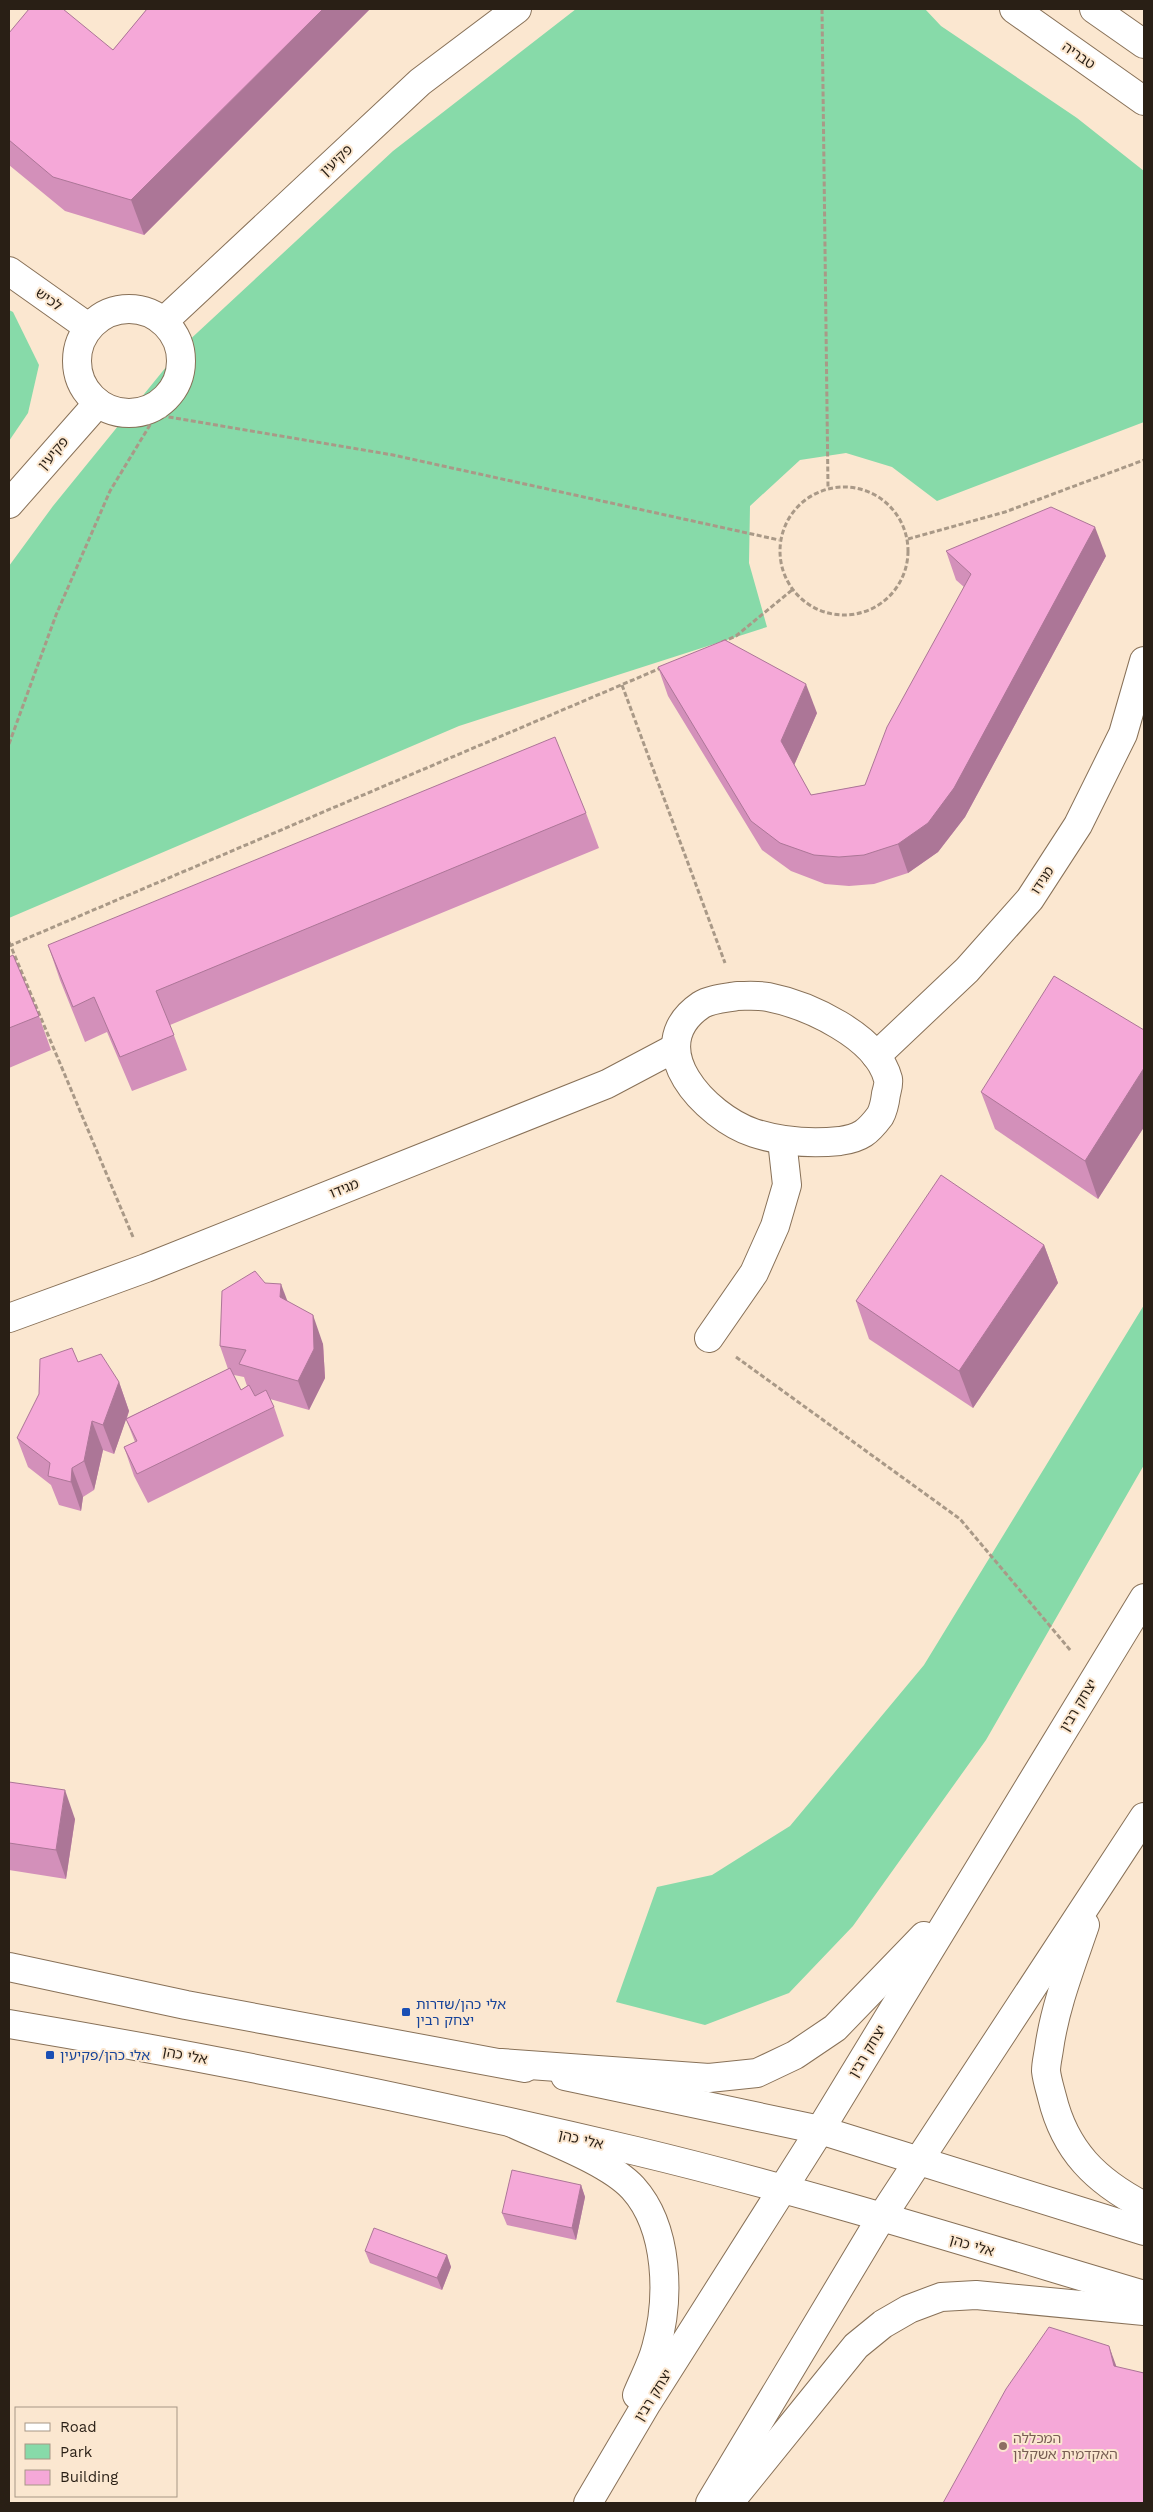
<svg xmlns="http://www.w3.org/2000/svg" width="1153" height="2512" font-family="'Work Sans','Noto Sans Hebrew',sans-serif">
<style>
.green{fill:#87daa9}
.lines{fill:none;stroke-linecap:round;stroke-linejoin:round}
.minor-casing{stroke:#887158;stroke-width:30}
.tertiary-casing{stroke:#887158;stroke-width:30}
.secondary-casing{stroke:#887158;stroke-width:30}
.path{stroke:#a99987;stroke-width:3;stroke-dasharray:5 2.5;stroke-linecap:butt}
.minor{stroke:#fff;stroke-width:28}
.tertiary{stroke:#fff;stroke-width:28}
.secondary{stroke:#fff;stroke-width:28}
.wall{fill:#d390ba;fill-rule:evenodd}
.shaded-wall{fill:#ac7697}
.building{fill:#f5a8d8;stroke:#ac7697}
.transit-dot{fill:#1a4fb4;stroke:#fbe7d0;stroke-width:2}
.education-dot{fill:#8d6e63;stroke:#fbe7d0;stroke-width:2}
.labels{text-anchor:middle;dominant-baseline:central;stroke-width:4;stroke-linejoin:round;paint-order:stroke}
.street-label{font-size:14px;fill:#291f15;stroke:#fbe7d0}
.transit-label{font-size:14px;fill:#164399;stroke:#fbe7d0;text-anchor:start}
.education-label{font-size:14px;fill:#785e54;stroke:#fbe7d0;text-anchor:start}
</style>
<rect width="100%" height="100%" fill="#fbe7d0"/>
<g class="green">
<path d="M576,9H925L941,26L1077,118L1144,171V422L937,501L892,467L846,453L800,460L750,506L749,563L767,627L459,726L9,918V566L53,506L184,345L393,151Z"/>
<path d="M9,310L13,312L39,365L28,413L9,441Z"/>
<path d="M1144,1305V1465L986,1740L853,1926L789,1993L705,2025L616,2002L657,1887L712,1875L790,1826L924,1665Z"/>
</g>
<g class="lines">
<g class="minor-casing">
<g id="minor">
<path d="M1014,9L1144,101"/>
<path d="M1094,9L1144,44"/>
<path d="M9,271L88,327"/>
<circle cx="129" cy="361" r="52"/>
<path d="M164,321L420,82L517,9"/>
<path d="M9,504L98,403"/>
<path d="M737,996C747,996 758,995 768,997C808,1005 877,1036 888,1079C889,1084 887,1090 886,1094C885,1102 884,1109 880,1116C868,1132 861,1138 840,1141C811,1144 782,1142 754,1133C706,1117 639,1047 701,1005C710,999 727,998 737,996Z"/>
<path d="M876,1056L967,970L1030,899L1078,825L1123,734L1144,661"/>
<path d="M9,1318L146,1268L607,1084L675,1048"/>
<path d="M709,1338L754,1273L775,1226L787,1185L782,1140"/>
</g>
</g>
<g class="tertiary-casing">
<g id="tertiary">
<path d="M9,1967L186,2005L525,2068"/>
<path d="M9,2024C219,2059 428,2102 636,2151C807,2192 976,2245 1144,2295"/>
<path d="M565,2076L820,2130L1144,2231"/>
</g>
</g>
<g class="secondary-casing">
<g id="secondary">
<path d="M1085,1925C1071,1966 1055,2006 1049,2049C1048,2056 1046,2064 1046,2071C1047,2080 1050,2089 1052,2097C1065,2151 1096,2181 1144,2206"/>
<path d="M501,2063L709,2078L757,2073L795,2055L835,2028L924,1936"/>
<path d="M512,2123C546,2139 608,2161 633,2188C669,2228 670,2299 656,2348C652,2364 643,2380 637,2395"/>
<path d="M588,2503L647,2403L820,2130L1144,1598"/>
<path d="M710,2503L881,2218L1144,1817"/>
<path d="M729,2503L856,2346L883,2324L909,2309L941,2297L976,2295L1144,2311"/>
</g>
</g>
<g class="path">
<path d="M822,9L828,487"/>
<path d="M139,412L393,455L779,540"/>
<circle cx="844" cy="551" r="64"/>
<path d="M908,539L1005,512L1144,460"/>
<path d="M722,642L736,636L792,590"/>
<path d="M622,685L725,963"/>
<path d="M9,744L56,615L110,491L156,415"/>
<path d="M9,942L133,1237"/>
<path d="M9,946L661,668"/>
<path d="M736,1357L960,1519L1071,1651"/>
</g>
<use href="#minor" class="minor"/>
<use href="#tertiary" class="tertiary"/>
<use href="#secondary" class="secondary"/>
</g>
<g class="wall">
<path d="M147,9H370L144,235L65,211L9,165V33L113,50Z"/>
<path d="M946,551L1106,556L965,817L938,852L908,873L874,884L849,886L825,884L791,871L762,850L668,696L658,667L817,713L794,765L811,795L865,785L964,587L956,580Z"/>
<path d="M586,813L599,848L170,1025L187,1070L132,1091L107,1032L85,1042L60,980L48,945Z"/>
<path d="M9,957L39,1016L51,1050L9,1068Z"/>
<path d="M1144,1030V1127L1098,1199L995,1129L981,1092Z"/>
<path d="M1044,1245L1058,1283L973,1408L869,1339L856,1301Z"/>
<path d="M265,1283L287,1301L323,1344L325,1378L309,1410L270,1399L274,1407L284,1436L148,1503L134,1476L124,1447L135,1442L126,1419L114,1454L103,1450L94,1490L83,1497L81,1511L59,1505L51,1485L28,1467L17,1438L78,1362L119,1382L129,1411L127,1418L228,1369L220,1346ZM234,1375L244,1377L247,1386L241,1390Z"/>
<path d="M9,1782L75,1819L66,1879L9,1870Z"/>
<path d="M581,2185L585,2197L576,2240L507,2225L502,2213Z"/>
<path d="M365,2251L447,2255L451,2267L442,2290L370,2263Z"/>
</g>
<g class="shaded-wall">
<path d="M323,9H370L144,235L131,200Z"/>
<path d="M1095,527L1106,556L965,817L938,852L908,873L898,844Z"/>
<path d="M806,684L817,713L792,770L781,741Z"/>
<path d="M1144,1068V1127L1098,1199L1085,1161Z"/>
<path d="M1044,1245L1058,1283L973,1408L959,1371Z"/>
<path d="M281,1284L292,1313L280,1297Z"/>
<path d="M313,1315L323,1344L325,1378L309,1410L298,1381Z"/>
<path d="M119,1382L129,1411L114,1454L103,1425Z"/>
<path d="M92,1421L103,1450L94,1490L84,1461Z"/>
<path d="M72,1468L83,1497L81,1511L71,1482Z"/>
<path d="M65,1790L75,1819L66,1879L56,1850Z"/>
<path d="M581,2185L585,2197L576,2240L572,2228Z"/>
<path d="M447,2255L451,2267L442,2290L437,2278Z"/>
<path d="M1109,2346L1117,2368L1114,2366Z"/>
</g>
<g class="building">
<path d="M29,9H63L113,50L147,9H323L131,200L53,177L9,140V33Z"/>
<path d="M1051,507L1095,527L954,788L928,823L898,844L864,855L839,857L814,855L780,843L751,821L658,667L725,640L806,684L781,741L811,795L865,785L887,727L971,574L946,551Z"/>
<path d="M555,737L586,813L156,991L174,1035L120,1057L94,997L73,1007L48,945Z"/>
<path d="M13,955L39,1016L9,1028V957Z"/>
<path d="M1054,976L1144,1030V1068L1085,1161L981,1092Z"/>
<path d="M941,1175L1044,1245L959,1371L856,1301Z"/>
<path d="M255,1271L265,1283L281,1284L280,1297L313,1315L314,1349L298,1381L239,1364L246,1350L220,1346L222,1291Z"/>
<path d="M72,1348L78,1362L101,1354L119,1382L103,1425L92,1421L84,1461L72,1468L71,1482L48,1476L50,1463L17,1438L39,1394L40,1359Z"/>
<path d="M230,1368L241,1390L249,1385L255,1396L266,1390L274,1407L137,1474L124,1447L137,1441L126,1419Z"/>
<path d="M9,1782L65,1790L56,1850L9,1843Z"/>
<path d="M512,2170L581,2185L572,2228L502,2213Z"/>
<path d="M374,2228L447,2255L437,2278L365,2251Z"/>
<path d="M1049,2327L1109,2346L1114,2366L1144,2373V2503H943L1006,2389Z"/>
</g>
<g class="transit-dot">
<rect x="401" y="2007" width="10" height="10" rx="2.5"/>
<rect x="45" y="2050" width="10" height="10" rx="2.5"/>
</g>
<circle class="education-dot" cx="1003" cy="2446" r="5"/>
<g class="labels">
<g class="street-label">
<text transform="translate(1079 55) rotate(35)">טבריה</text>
<text transform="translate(336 160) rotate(-43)">פקיעין</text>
<text transform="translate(49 299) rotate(35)">לכיש</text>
<text transform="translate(53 453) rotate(-49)">פקיעין</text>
<text transform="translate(1042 880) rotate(-57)">מגידו</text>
<text transform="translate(344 1188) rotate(-22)">מגידו</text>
<text transform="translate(1078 1705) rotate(-59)">יצחק רבין</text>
<text transform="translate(867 2051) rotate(-59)">יצחק רבין</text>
<text transform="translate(185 2055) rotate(11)">אלי כהן</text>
<text transform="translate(581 2139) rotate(13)">אלי כהן</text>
<text transform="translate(972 2245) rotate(16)">אלי כהן</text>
<text transform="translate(653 2395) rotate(-58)">יצחק רבין</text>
</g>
<g class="transit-label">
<text x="416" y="2004">אלי כהן/שדרות<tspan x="416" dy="16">יצחק רבין</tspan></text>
<text x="60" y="2055">אלי כהן/פקיעין</text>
</g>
<g class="education-label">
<text x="1013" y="2438">המכללה<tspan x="1013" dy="16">האקדמית אשקלון</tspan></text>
</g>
</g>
<rect width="1153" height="2512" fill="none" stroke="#291f15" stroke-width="20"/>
<rect x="15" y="2407" width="162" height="90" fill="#fbe7d0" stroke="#a79785"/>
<rect x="25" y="2423" width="25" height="8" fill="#ffffff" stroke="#a79785"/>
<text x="60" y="2432" font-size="15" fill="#291f15">Road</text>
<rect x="25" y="2444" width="25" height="15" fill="#87daa9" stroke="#a79785"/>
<text x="60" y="2457" font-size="15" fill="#291f15">Park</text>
<rect x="25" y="2470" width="25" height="15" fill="#f5a8d8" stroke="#a79785"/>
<text x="60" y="2482" font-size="15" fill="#291f15">Building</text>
</svg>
